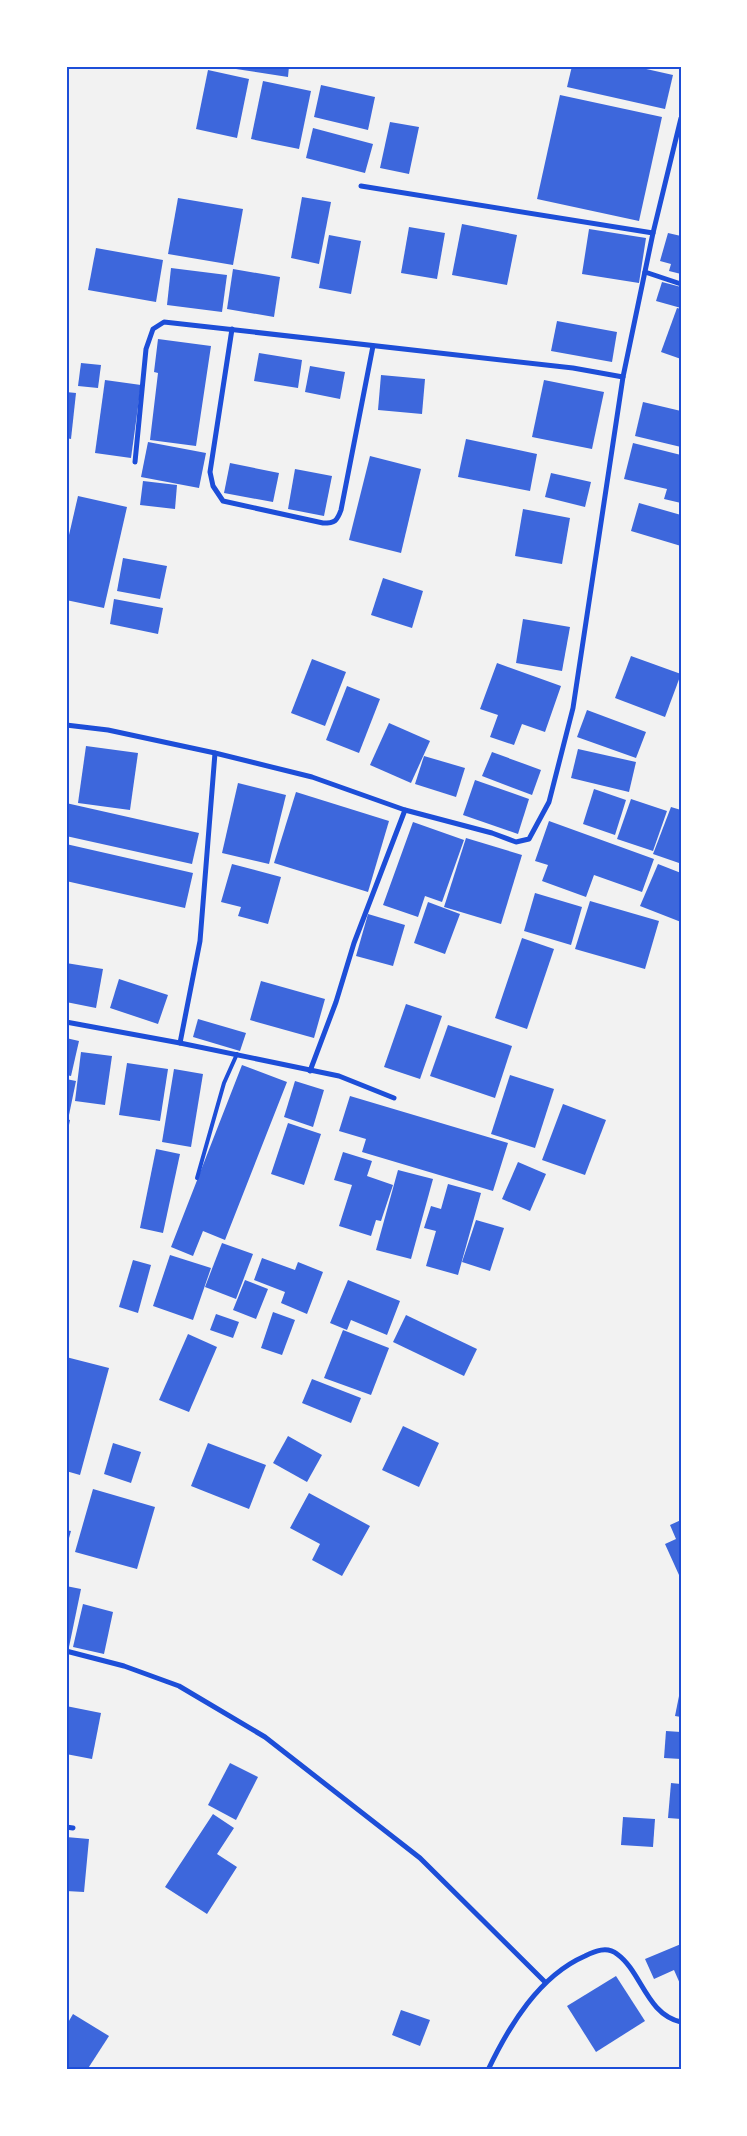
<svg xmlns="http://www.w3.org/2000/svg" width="747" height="2136" font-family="Arial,sans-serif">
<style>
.building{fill:#3d67dc}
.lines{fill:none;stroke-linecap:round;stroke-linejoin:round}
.service{stroke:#1d4ed8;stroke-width:4}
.minor{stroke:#1d4ed8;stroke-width:5}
.neatline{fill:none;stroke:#1d4ed8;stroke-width:2}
</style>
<rect width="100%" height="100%" fill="#f2f2f2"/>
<g class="building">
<path d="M216,66H289L288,77Z"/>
<path d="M572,66H633L673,75L665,109L567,87Z"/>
<path d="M208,70L249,79L237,138L196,129Z"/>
<path d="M263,81L311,91L299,149L251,139Z"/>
<path d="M321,85L375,97L368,130L314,117Z"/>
<path d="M560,95L662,117L639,221L537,199Z"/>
<path d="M390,122L419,127L409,174L380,168Z"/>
<path d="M313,128L373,144L365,173L306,158Z"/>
<path d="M302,197L331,202L319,264L291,258Z"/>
<path d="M178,198L243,209L233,265L168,254Z"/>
<path d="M462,224L517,235L507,285L452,275Z"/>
<path d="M409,227L445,233L437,279L401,273Z"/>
<path d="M589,229L646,238L639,283L582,274Z"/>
<path d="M668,233L681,236V274L669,271L671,264L660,261Z"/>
<path d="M329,235L361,241L351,294L319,288Z"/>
<path d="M96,248L163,260L156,302L88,290Z"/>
<path d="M171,268L227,275L222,312L167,305Z"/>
<path d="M233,269L280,277L274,317L227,309Z"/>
<path d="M662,282L681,287V308L656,301Z"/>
<path d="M677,308L681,309V359L661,352Z"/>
<path d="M557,321L617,332L612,362L551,351Z"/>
<path d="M158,339L211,346L196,446L150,440L158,373L154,372Z"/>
<path d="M259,353L302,360L298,388L254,381Z"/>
<path d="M81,363L101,365L98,388L78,386Z"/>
<path d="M310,366L345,372L340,399L305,392Z"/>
<path d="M381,375L425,379L422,414L378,410Z"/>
<path d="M105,380L141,385L131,458L95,453Z"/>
<path d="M544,380L604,392L592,449L532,437Z"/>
<path d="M66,392L76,393L71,439L66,438Z"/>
<path d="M643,402L681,411V447L635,436Z"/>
<path d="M466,439L537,454L530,491L458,477Z"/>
<path d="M148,442L206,453L199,488L141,477Z"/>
<path d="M633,443L681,455V503L664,499L667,489L624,479Z"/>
<path d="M370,456L421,469L401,553L349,540Z"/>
<path d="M230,463L279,473L273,502L224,493Z"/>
<path d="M295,469L332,476L324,516L288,509Z"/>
<path d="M551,473L591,482L585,507L545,497Z"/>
<path d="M143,481L177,485L175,509L140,505Z"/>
<path d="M78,496L127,507L104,608L66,600V548Z"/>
<path d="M639,503L681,515V546L631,531Z"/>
<path d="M523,509L570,518L562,564L515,556Z"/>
<path d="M123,558L167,566L160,599L117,591Z"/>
<path d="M383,578L423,591L412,628L371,615Z"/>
<path d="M114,599L163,608L158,634L110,624Z"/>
<path d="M523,619L570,627L562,671L516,663Z"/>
<path d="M631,656L681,674L665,717L615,698Z"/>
<path d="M312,659L346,672L325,726L291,713Z"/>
<path d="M497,663L561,686L545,732L522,724L514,745L490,737L498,715L480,709Z"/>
<path d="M347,686L380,699L359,753L326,740Z"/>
<path d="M587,710L646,732L636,758L577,737Z"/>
<path d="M389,723L430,741L411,783L370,765Z"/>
<path d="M86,746L138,753L130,810L78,803Z"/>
<path d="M578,749L636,762L629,792L571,778Z"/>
<path d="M492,752L541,770L532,795L482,776Z"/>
<path d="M424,756L465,768L456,797L415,784Z"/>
<path d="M475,780L529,799L518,834L463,815Z"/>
<path d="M238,783L286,795L269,864L222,853Z"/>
<path d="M594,789L626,800L615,835L583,824Z"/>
<path d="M296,792L389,821L368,892L274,863Z"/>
<path d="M631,799L667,811L653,851L617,839Z"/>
<path d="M66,803L199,833L192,864L66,836Z"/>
<path d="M671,807L681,810L679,863L653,854Z"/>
<path d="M549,821L654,859L642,892L594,875L586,897L542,881L548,865L535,861Z"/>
<path d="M413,822L464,840L442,902L425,896L418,917L383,905Z"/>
<path d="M466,838L522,855L501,924L444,907Z"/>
<path d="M66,844L193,873L185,908L66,881Z"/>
<path d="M232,864L281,877L268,924L238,916L241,907L221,902Z"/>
<path d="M658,864L681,873V922L640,906Z"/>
<path d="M535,893L582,907L571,945L524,931Z"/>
<path d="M590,901L659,921L645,969L575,949Z"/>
<path d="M428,902L460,914L445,954L414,943Z"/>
<path d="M368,914L405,925L393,966L356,956Z"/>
<path d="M522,938L554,949L527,1029L495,1018Z"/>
<path d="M66,963L103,969L96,1008L66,1002Z"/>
<path d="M119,979L168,995L158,1024L110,1008Z"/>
<path d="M261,981L325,999L314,1038L250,1020Z"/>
<path d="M406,1004L442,1016L420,1079L384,1067Z"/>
<path d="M198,1019L246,1033L240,1051L193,1037Z"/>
<path d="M448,1025L512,1046L495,1098L430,1076Z"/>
<path d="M66,1038L79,1041L71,1076L66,1075Z"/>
<path d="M81,1052L112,1056L105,1105L75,1101Z"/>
<path d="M127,1063L168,1069L160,1121L119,1115Z"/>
<path d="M242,1065L287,1082L225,1240L203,1231L193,1256L171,1247Z"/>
<path d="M174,1069L203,1074L191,1147L162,1142Z"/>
<path d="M510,1075L554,1089L535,1148L491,1134Z"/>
<path d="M66,1079L76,1081L69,1115H66Z"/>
<path d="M295,1081L324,1090L313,1127L284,1117Z"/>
<path d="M350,1096L508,1143L493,1191L362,1152L366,1139L339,1131Z"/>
<path d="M563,1104L606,1120L585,1175L542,1160Z"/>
<path d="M66,1119L70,1120L67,1135H66Z"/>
<path d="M288,1123L321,1134L304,1185L271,1174Z"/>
<path d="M156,1149L180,1154L163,1233L140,1228Z"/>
<path d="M343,1152L372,1161L367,1176L393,1185L381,1221L376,1220L371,1236L339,1226L352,1185L334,1180Z"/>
<path d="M518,1162L546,1174L530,1211L502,1199Z"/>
<path d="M398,1170L433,1179L411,1259L376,1250Z"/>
<path d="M448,1184L481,1193L458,1275L426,1266L436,1231L424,1228L431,1206L441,1209Z"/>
<path d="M476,1220L504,1228L490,1271L462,1262Z"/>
<path d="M222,1243L253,1254L236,1299L205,1287Z"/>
<path d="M170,1255L211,1268L193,1320L153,1306Z"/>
<path d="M262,1258L295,1270L298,1262L323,1272L307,1314L281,1303L285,1292L254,1280Z"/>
<path d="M133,1260L151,1265L138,1313L119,1307Z"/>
<path d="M245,1280L268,1289L256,1319L233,1310Z"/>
<path d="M348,1280L400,1301L387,1335L351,1320L347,1330L330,1323Z"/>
<path d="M273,1312L295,1320L282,1355L261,1348Z"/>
<path d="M216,1314L239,1322L233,1338L210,1330Z"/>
<path d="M406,1315L477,1349L464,1376L393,1342Z"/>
<path d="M343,1330L389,1348L371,1395L324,1378Z"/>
<path d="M188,1334L217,1347L189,1412L159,1400Z"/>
<path d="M66,1357L109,1368L80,1475L66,1471Z"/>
<path d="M312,1379L361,1398L351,1423L302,1403Z"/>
<path d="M403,1426L439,1443L419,1487L382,1470Z"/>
<path d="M288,1436L322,1455L307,1482L273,1463Z"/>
<path d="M113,1443L141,1452L131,1483L104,1474Z"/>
<path d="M208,1443L266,1465L249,1509L191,1486Z"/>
<path d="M93,1489L155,1507L137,1569L75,1552Z"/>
<path d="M309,1493L370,1526L342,1576L312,1560L320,1544L290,1528Z"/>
<path d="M681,1520V1574L679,1575L665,1544L676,1539L670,1525Z"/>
<path d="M66,1530L71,1531L67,1545H66Z"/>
<path d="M66,1586L81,1589L69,1647L66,1646Z"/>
<path d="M83,1604L113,1612L104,1654L73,1647Z"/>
<path d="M680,1691L681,1692V1717L675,1716Z"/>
<path d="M66,1706L101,1713L92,1759L66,1754Z"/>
<path d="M666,1731L681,1732V1759L664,1758Z"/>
<path d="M230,1763L258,1777L236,1820L208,1805Z"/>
<path d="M671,1783L681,1784V1819L668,1818Z"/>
<path d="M213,1814L234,1828L217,1854L237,1867L207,1914L165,1887Z"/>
<path d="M623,1817L655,1819L653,1847L621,1845Z"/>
<path d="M66,1837L89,1839L84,1892L66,1891Z"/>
<path d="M681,1944V1986L674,1970L654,1979L645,1959Z"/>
<path d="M616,1976L645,2021L596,2052L567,2006Z"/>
<path d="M401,2010L430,2020L420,2046L392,2035Z"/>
<path d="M73,2014L109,2036L87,2070H66V2026Z"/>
</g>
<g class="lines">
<path class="service" d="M197,1178L224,1083L237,1054"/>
<g class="minor">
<path d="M361,186L653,233"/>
<path d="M645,272L681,284"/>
<path d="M232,329L210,472L213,486L223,501L323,523C335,523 337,521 341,510L373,346"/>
<path d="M135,462L146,349L153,329L164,322L573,368L623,377"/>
<path d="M66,725L108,730L215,753L312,777L405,810L492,833L516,842L529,839L549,802L573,708L623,377L653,233L681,118"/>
<path d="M66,1022L180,1043L339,1076L394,1098"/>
<path d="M180,1043L200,941L215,753"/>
<path d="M310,1071L336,1002L354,943L405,810"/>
<path d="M66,1651L124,1666L179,1686L265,1737L420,1858L545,1982"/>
<path d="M66,1827L73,1828"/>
<path d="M488,2070C509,2026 539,1976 585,1956C595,1951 607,1946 617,1954C642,1972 646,2014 681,2022"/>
</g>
</g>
<rect width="747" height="2136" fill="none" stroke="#ffffff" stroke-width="135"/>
<rect x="68" y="68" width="612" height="2000" class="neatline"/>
</svg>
